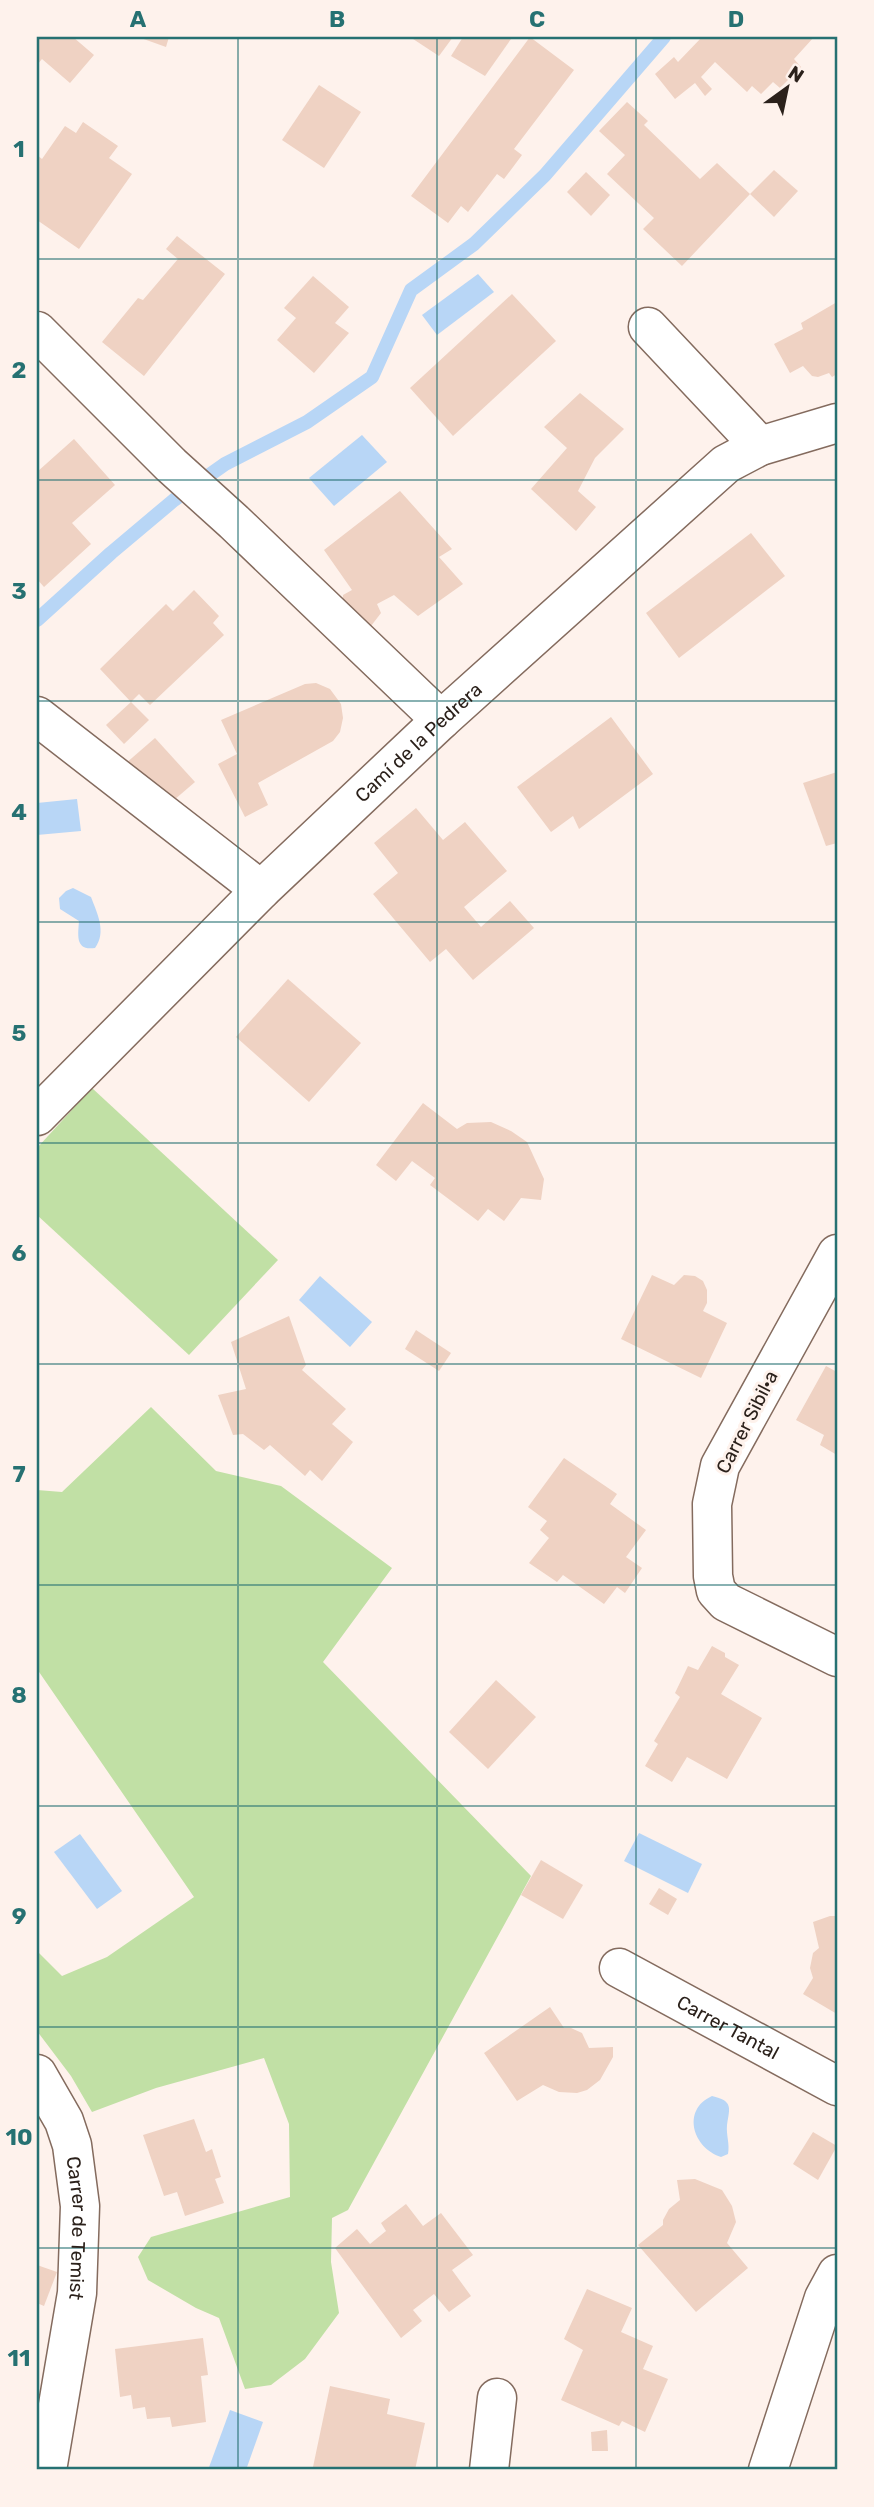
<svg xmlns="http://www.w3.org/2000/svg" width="874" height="2507" font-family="Rubik,sans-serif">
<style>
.green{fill:#c1e0a5}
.water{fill:#b8d6f6}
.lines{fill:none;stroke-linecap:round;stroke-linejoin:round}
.stream{stroke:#b8d6f6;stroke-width:14}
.building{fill:#efd2c3}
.minor-casing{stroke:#846b5e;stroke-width:41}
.minor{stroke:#fff;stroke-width:38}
.grid{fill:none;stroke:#267172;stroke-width:2;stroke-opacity:0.55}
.labels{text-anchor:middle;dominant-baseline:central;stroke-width:6;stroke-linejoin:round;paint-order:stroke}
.street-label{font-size:19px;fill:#2b211b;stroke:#fef2ec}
.neatline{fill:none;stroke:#267172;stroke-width:2.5}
.grid-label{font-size:23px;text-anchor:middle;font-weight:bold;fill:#267172}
</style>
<rect width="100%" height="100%" fill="#fef2ec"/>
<g class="green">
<path d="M92,1088L278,1260L189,1355L37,1215V1148Z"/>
<path d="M151,1407L216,1471L281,1486L392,1568L323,1662L531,1876L348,2210L332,2218L331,2262L339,2313L305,2359L271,2385L245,2389L219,2318L196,2308L148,2280L138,2257L151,2237L290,2197L289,2124L264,2058L156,2088L92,2112L71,2076L37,2031V1951L62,1976L107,1957L194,1897L37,1669V1490L62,1492Z"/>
</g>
<g class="water">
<path d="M478,274L494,292L437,335L422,315Z"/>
<path d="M362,435L387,462L334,506L309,478Z"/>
<path d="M77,799L81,831L37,835V803Z"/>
<path d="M73,888L91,897C97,913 107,932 95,948C75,951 78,935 79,921L60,909L59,898L66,891Z"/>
<path d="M320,1276L372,1322L350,1347L299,1300Z"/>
<path d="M639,1833L702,1864L688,1893L624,1861Z"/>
<path d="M80,1834L122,1891L97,1909L54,1852Z"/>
<path d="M712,2096C733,2101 730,2107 727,2125C726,2135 730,2144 728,2154L721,2157C693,2148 681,2110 712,2096Z"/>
<path d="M230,2410L263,2422L246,2470H208Z"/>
</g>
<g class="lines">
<path class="stream" d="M37,620L111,553L174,500L225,464L307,422L372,377L411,290L474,244L545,175L664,37"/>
</g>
<g class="building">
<path d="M37,37H73L94,55L70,83L42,59L37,65Z"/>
<path d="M138,37H169L166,47Z"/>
<path d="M410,37H453L439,56Z"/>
<path d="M463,37H508L511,39L485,76L451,56Z"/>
<path d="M530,37L574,70L514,149L522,155L504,179L497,174L468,212L461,206L448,223L411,196Z"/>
<path d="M702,37H814L794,59L801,67L780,88L773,82L761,94L752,86L747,92L715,62L701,77L712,89L705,96L695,83L675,99L655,74L674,57L678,62Z"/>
<path d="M319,85L361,112L324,168L282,140Z"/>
<path d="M627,102L648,121L644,125L700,179L717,163L750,194L682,266L643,229L654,218L607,174L625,155L599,131Z"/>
<path d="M83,122L118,146L109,158L132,174L79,249L37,220V155L42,159L65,126L76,133Z"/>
<path d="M774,170L798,191L774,217L750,194Z"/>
<path d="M586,172L610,195L591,216L567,192Z"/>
<path d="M177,236L225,274L144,376L102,342L138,298L143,300L178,259L166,249Z"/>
<path d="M313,276L349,307L335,323L349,333L314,373L277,340L296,318L284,308Z"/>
<path d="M512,294L556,341L453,436L410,388Z"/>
<path d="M837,302V374L832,377L829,373L818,377L812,376L803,366L790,373L774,344L803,329L801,323Z"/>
<path d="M580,393L624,429L595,458L578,491L596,507L576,531L531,489L567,448L544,427Z"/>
<path d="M74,439L115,485L72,523L91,544L44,587L37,579V472Z"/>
<path d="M400,491L452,549L439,557L463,584L418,616L394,595L377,604L381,613L371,626L353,625L343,612V595L352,590L324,550Z"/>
<path d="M751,533L785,576L679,658L646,613Z"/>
<path d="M194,590L219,616L213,623L224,635L150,705L139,694L131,702L100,669L166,604L173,611Z"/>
<path d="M316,683L330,689L341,704L343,718L340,732L333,741L258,783L268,805L245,817L218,764L237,754L221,720L305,684Z"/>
<path d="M131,702L149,720L124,744L106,725Z"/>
<path d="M611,717L653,774L579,829L573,816L551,832L517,787Z"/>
<path d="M155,738L195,782L174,800L125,764Z"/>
<path d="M837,772V843L826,846L803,783Z"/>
<path d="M416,808L443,840L465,822L507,871L464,907L481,927L510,901L534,928L473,980L446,949L430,962L373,894L398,873L374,843Z"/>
<path d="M288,979L361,1043L309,1102L236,1037Z"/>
<path d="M423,1103L457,1129L467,1123L491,1122L511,1131L527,1142L544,1179L541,1200L521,1198L504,1221L488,1209L478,1221L430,1185L435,1178L412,1161L396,1181L376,1165Z"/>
<path d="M652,1275L674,1285L684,1275L695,1276L703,1281L707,1290V1303L703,1311L727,1323L701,1378L621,1339Z"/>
<path d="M289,1316L306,1365L302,1370L346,1409L332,1424L353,1442L322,1481L310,1470L305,1476L270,1445L264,1450L243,1434L233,1435L218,1395L246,1389L231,1342Z"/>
<path d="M416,1330L451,1353L439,1371L405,1349Z"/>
<path d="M826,1366L837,1372V1455L820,1445L824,1435L796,1420Z"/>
<path d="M564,1458L617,1494L610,1504L646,1530L626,1557L642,1568L625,1593L617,1587L604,1604L563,1575L557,1582L529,1563L549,1538L540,1530L547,1521L528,1507Z"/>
<path d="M712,1646L725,1653V1657L739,1665L721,1694L762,1718L727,1779L687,1757L672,1782L645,1766L658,1744L654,1741L680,1697L675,1693L688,1666L698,1670Z"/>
<path d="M496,1680L536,1717L488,1769L449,1732Z"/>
<path d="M541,1860L583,1885L563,1919L521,1895Z"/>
<path d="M659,1888L677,1899L668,1915L649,1904Z"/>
<path d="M830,1916H837V2014L803,1994L813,1978L810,1968L813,1953L819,1948L813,1922Z"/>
<path d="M550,2007L564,2028H571L582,2033L589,2048L613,2047V2057L600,2080L587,2090L577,2093L559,2092L543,2085L517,2101L484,2053Z"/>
<path d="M194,2119L206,2152L212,2149L221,2177L215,2179L224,2203L185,2216L177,2192L164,2196L143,2135Z"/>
<path d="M813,2132L837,2146L818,2180L793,2164Z"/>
<path d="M695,2179L722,2190L732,2206L736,2222L727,2243L748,2268L696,2312L638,2245L663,2225V2220L669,2209L680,2200L677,2180Z"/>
<path d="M406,2204L423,2226L441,2213L473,2255L452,2270L471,2296L449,2312L434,2294L413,2310L422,2321L401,2338L335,2248L357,2229L370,2244L386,2231L381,2223Z"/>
<path d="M37,2265L57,2272L44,2306L37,2303Z"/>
<path d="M587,2289L632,2308L621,2332L653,2346L643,2369L668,2379L645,2432L622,2421L619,2426L561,2400L583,2350L564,2339Z"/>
<path d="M203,2338L208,2375L201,2376L206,2422L172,2427L170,2417L147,2419L145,2407L133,2409L131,2395L120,2397L115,2349Z"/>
<path d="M330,2386L390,2399L387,2414L425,2423L415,2470H330L313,2467Z"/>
<path d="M607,2430L608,2451H592L591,2432Z"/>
</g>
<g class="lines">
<g class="minor-casing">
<g id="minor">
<path d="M648,327L760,446"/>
<path d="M37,331L171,465L234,522L441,720"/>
<path d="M37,716L261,890"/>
<path id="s1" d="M37,1116L261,890L441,720L726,464L760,446L837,423"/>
<path d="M837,1254L720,1466L712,1504L713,1576L716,1591L726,1602L837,1657"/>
<path id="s2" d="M619,1968L837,2086"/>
<path id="s3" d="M37,2074L64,2121L72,2145L80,2206L77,2293L47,2470"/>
<path d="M489,2470L497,2398"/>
<path d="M768,2470L824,2298L837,2274"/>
</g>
</g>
<use href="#minor" class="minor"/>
</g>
<path class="grid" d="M238,37V2470M437,37V2470M636,37V2470M37,259H837M37,480H837M37,701H837M37,922H837M37,1143H837M37,1364H837M37,1585H837M37,1806H837M37,2027H837M37,2248H837"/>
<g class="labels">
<g class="street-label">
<text stroke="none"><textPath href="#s1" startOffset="534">Camí de la Pedrera</textPath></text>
<text transform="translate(747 1422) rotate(-63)">Carrer Sibil·a</text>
<text stroke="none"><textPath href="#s2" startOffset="124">Carrer Tantal</textPath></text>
<text stroke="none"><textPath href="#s3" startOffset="163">Carrer de Temist</textPath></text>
</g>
</g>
<rect width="874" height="2507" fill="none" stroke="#fef2ec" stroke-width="77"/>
<g transform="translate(787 88) rotate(33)" stroke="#fef2ec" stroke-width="5" paint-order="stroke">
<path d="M0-5L12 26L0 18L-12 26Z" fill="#2b211b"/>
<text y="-10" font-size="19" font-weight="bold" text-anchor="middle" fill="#2b211b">N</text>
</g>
<rect x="38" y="38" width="798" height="2430" class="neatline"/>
<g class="grid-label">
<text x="138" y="27">A</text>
<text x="337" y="27">B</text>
<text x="537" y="27">C</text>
<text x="736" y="27">D</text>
<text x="19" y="157">1</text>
<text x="19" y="378">2</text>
<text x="19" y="599">3</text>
<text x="19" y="820">4</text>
<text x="19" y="1041">5</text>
<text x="19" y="1261">6</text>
<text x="19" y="1482">7</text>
<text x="19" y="1703">8</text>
<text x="19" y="1924">9</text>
<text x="19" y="2145">10</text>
<text x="19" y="2366">11</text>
</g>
</svg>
